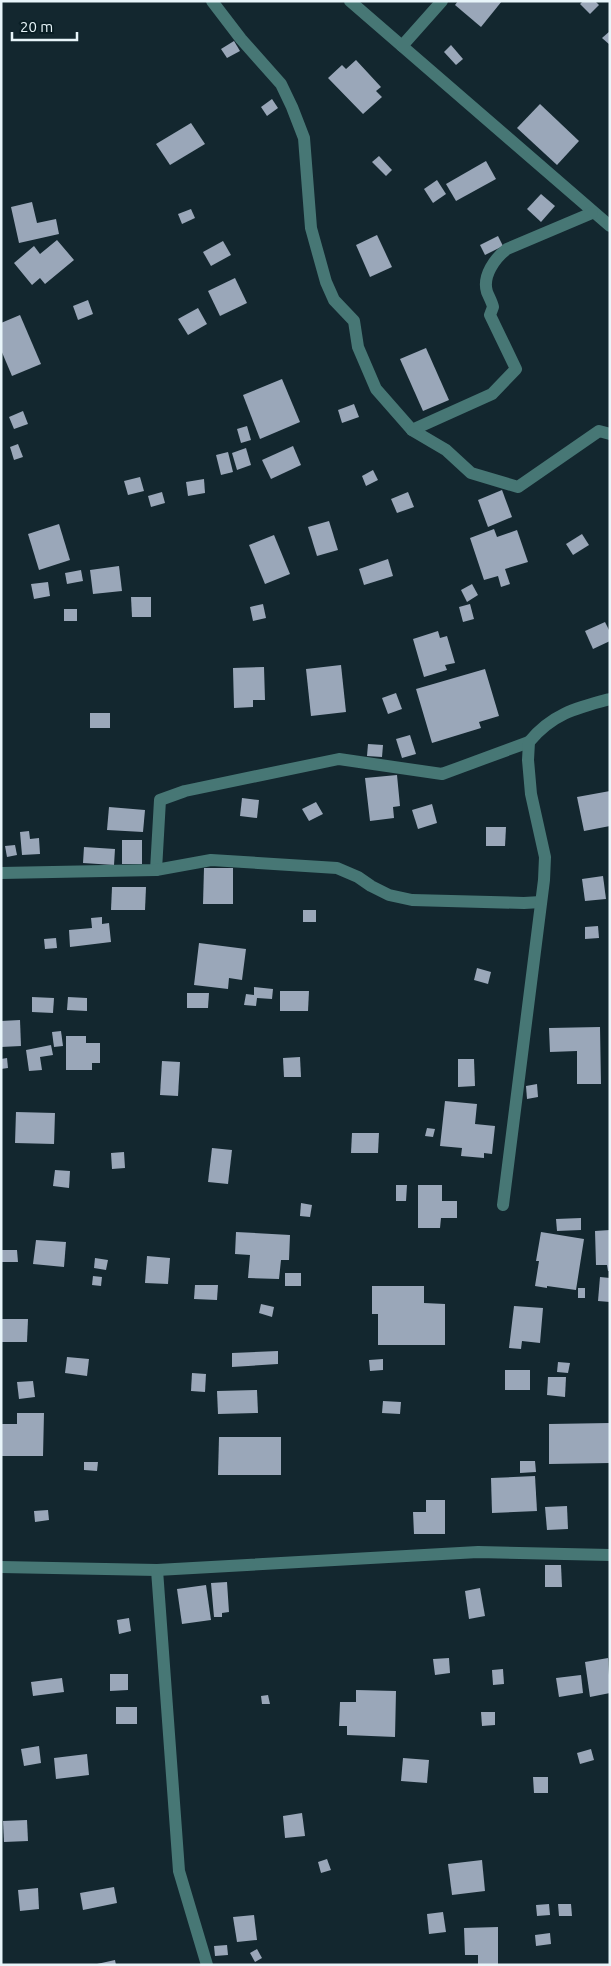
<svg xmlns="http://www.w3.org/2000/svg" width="611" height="1966" font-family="Ubuntu,sans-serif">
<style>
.building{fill:#9aa7b9}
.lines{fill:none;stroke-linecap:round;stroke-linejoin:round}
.minor{stroke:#477775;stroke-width:12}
</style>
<rect width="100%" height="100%" fill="#13272f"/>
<g class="building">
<path d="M458,1H502L481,27L455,5Z"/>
<path d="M583,1H595L599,5L590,14L580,4Z"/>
<path d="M610,31V45L602,38Z"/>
<path d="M234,41L240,51L227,58L221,49Z"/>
<path d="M451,45L463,59L456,65L444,52Z"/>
<path d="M356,60L381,87L376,91L382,97L363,114L328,78L342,65L346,69Z"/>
<path d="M272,99L278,108L267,116L261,107Z"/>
<path d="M540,104L579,141L557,165L517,128Z"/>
<path d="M191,123L205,144L170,165L156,144Z"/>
<path d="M379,156L392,170L386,176L372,162Z"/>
<path d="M486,161L496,179L456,201L446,184Z"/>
<path d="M437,180L446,194L433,203L424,189Z"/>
<path d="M541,194L555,206L541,222L527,209Z"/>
<path d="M32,202L37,223L56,219L59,234L19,243L11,207Z"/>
<path d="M191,209L195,218L182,224L178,214Z"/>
<path d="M377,235L392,267L370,277L356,245Z"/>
<path d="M498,236L503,246L485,255L480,245Z"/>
<path d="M57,240L74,260L45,284L40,278L32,285L14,263L34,246L40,254Z"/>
<path d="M223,241L231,255L211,266L203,252Z"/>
<path d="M235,278L247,303L220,316L208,291Z"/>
<path d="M88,300L93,314L78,320L73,306Z"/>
<path d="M198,308L207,324L188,335L178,319Z"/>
<path d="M20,315L41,364L12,376L1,350V323Z"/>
<path d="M426,348L449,400L423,411L400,359Z"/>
<path d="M282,379L300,422L260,439L243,395Z"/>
<path d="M354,404L359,417L342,423L338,410Z"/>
<path d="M23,411L28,424L14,429L9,417Z"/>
<path d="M247,426L251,440L241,443L237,429Z"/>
<path d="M18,444L23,457L14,460L10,447Z"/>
<path d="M293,446L301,465L271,479L262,460Z"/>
<path d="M246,448L251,465L237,470L232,453Z"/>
<path d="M228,452L233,472L221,475L216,455Z"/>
<path d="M373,470L378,480L366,486L362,476Z"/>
<path d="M140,477L144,491L128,495L124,481Z"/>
<path d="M204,479L205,493L188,496L186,482Z"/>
<path d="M502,490L512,517L488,527L478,500Z"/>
<path d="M162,492L165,503L151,507L148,496Z"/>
<path d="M408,492L414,507L397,513L391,499Z"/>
<path d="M329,521L338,550L317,556L308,527Z"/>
<path d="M59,524L70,560L39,570L28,534Z"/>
<path d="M494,529L497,537L517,530L528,562L505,569L510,584L501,587L498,576L484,580L470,538Z"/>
<path d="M582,534L589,545L573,555L566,544Z"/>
<path d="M274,535L290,574L265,584L249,545Z"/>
<path d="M388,559L393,576L364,585L359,569Z"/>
<path d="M119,566L122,591L93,594L90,570Z"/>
<path d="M81,570L83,581L67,584L65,573Z"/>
<path d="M48,582L50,596L34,599L31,584Z"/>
<path d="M472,584L478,595L467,602L461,590Z"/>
<path d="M131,597H151V617H132Z"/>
<path d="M263,604L266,618L253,621L250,607Z"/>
<path d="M470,604L474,619L463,622L459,607Z"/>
<rect x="64" y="609" width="13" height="12"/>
<path d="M605,622L610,632V641L593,649L585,631Z"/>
<path d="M438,631L440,638L447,636L455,663L445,665L447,670L424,677L413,639Z"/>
<path d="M341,665L346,712L311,716L306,669Z"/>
<path d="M264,667L265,700H253V707L234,708L233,668Z"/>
<path d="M485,669L499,716L479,722L481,728L432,743L416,689Z"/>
<path d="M396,693L402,709L388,714L382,698Z"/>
<rect x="90" y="713" width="20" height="15"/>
<path d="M410,735L416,754L402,758L396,739Z"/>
<path d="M368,744L383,745L382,757L367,756Z"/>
<path d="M397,775L400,806L393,807L394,818L370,821L365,778Z"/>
<path d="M610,791V826L584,831L577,797Z"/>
<path d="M242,798L259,800L257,818L240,816Z"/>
<path d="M316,802L323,814L309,821L302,809Z"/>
<path d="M432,804L437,823L418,829L412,810Z"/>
<path d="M109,807L145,810L143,832L107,830Z"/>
<path d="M486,827H506L505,846H486Z"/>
<path d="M29,831L30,839L39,838L40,854L22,855L20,832Z"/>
<rect x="122" y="840" width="20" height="24"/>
<path d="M15,845L17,855L7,857L5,846Z"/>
<path d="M84,847L115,849L114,865L83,863Z"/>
<path d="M204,868H233V904H203Z"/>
<path d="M603,876L606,899L585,901L582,879Z"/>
<path d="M112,887H146L145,910H111Z"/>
<rect x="303" y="910" width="13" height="12"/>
<path d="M102,917V924L109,923L111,942L70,947L69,930L92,928L91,918Z"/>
<path d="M598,926L599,938L585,939V927Z"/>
<path d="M56,938L57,948L45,949L44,939Z"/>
<path d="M199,943L246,949L242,980L229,978L228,989L194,985Z"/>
<path d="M477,968L491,972L488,984L474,980Z"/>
<path d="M254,987L273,989L272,999L257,998L256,1006L244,1005L246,994L254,995Z"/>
<path d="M280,991H309L308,1011H280Z"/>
<path d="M187,993H209L208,1008H187Z"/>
<path d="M32,997L54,998L53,1013L32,1012Z"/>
<path d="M68,997L87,998V1011L67,1010Z"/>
<path d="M20,1020L21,1046L1,1047V1021Z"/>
<path d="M600,1027L601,1084H577V1051L550,1052L549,1028Z"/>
<path d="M61,1031L63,1046L54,1047L52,1032Z"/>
<path d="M66,1036H86V1043H100V1063H92V1070H66Z"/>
<path d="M51,1045L53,1055L40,1057L42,1070L29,1071L26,1050Z"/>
<path d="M300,1057L301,1077H284L283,1058Z"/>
<path d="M7,1058L8,1068L1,1069V1059Z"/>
<path d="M458,1059H474L475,1086L458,1087Z"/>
<path d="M162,1061L180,1062L178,1096L160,1095Z"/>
<path d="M537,1084L538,1097L527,1099L526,1086Z"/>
<path d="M445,1101L477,1104L475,1124L495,1126L492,1154L484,1153V1158L461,1156L462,1148L440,1146Z"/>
<path d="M16,1112L55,1113L54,1144L15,1143Z"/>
<path d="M427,1128L435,1129L433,1137L425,1136Z"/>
<path d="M352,1133H379L378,1153H351Z"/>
<path d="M212,1148L232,1150L228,1184L208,1182Z"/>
<path d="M124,1152L125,1168L112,1169L111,1153Z"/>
<path d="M55,1170L70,1171L69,1188L53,1186Z"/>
<path d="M396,1185H407L406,1201H396Z"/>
<path d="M418,1185H442V1201H457V1218H441L440,1228H418Z"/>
<path d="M301,1203L312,1205L310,1217L300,1216Z"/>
<path d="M581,1218V1230L557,1231L556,1219Z"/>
<path d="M610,1230V1271H608L607,1265H596L595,1231Z"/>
<path d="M236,1232L290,1235L289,1260H281L279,1279L248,1278L250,1255L235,1254Z"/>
<path d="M541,1232L584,1239L576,1290L547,1286V1288L535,1286L539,1261H536Z"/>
<path d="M36,1240L66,1242L64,1267L33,1264Z"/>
<path d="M1,1250H17L18,1262H1Z"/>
<path d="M147,1256L170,1258L168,1284L145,1283Z"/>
<path d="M95,1258L108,1260L106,1270L94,1268Z"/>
<rect x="285" y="1273" width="16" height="13"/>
<path d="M93,1276L102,1277L101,1286L92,1285Z"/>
<path d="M600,1277L610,1278V1302L598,1301Z"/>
<path d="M195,1285H218L217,1300L194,1299Z"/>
<path d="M372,1286H424V1303L445,1304V1345H378V1314H372Z"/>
<rect x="578" y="1288" width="7" height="10"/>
<path d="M261,1304L274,1307L272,1317L259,1313Z"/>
<path d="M514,1306L543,1308L540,1343L522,1341L521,1349L509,1348Z"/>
<path d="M1,1319H28L27,1342H1Z"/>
<path d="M278,1351V1364L232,1367V1353Z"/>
<path d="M67,1357L89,1359L87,1376L65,1373Z"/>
<path d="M383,1359V1370L370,1371L369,1360Z"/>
<path d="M558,1362L570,1363L568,1373L557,1372Z"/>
<rect x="505" y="1370" width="25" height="20"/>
<path d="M192,1373L206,1374L205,1392L191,1391Z"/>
<path d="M548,1377H566L565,1397L547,1395Z"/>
<path d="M33,1381L35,1397L19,1399L17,1382Z"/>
<path d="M257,1390L258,1413L218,1414L217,1391Z"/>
<path d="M383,1401L401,1402L400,1414L382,1413Z"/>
<path d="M17,1413H44L43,1456H1V1424H17Z"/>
<path d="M610,1423V1463L549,1464V1424Z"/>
<path d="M219,1437H281V1475H218Z"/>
<path d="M520,1461H535L536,1472L520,1473Z"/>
<path d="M84,1462H98L97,1471L84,1470Z"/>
<path d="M535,1476L537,1511L492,1513L491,1478Z"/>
<path d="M426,1500H445V1534H414L413,1512H426Z"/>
<path d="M567,1506L568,1529L547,1530L545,1507Z"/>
<path d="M48,1510L49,1520L35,1522L34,1511Z"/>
<path d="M545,1565H561L562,1587H545Z"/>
<path d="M227,1582L229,1612L222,1613V1617H214L211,1583Z"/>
<path d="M206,1585L211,1620L182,1624L177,1589Z"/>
<path d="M480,1588L485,1616L469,1619L465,1591Z"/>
<path d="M129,1618L131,1631L119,1634L117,1620Z"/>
<path d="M449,1658L450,1673L435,1675L433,1659Z"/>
<path d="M608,1658L610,1693L590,1697L585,1662Z"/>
<path d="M503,1669L504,1684L493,1685L492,1670Z"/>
<path d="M110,1674H128V1690L110,1691Z"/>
<path d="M581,1675L583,1693L559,1697L556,1678Z"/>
<path d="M62,1678L64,1692L33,1696L31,1682Z"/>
<path d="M356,1690L396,1691L395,1737L347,1735V1726H339L340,1702H356Z"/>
<path d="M268,1695L270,1704H262L261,1696Z"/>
<rect x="116" y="1707" width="21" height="17"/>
<path d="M481,1712H495V1725L482,1726Z"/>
<path d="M39,1746L41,1763L24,1766L21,1749Z"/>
<path d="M591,1749L594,1760L580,1764L577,1753Z"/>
<path d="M87,1754L89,1775L56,1779L54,1758Z"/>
<path d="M403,1758L429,1760L427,1783L401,1781Z"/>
<path d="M533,1777H548V1793H534Z"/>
<path d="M302,1813L305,1836L285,1838L283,1816Z"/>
<path d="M27,1820L28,1841L4,1842L3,1821Z"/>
<path d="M327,1859L331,1870L321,1873L318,1862Z"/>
<path d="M482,1860L485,1891L452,1895L448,1864Z"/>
<path d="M114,1887L117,1903L83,1910L80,1893Z"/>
<path d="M38,1888L39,1909L20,1911L18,1890Z"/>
<path d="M549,1904L550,1915L537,1916L536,1905Z"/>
<path d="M558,1904H571L572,1916H559Z"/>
<path d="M443,1912L446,1932L429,1934L427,1914Z"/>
<path d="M254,1915L257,1940L237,1942L233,1917Z"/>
<path d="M498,1927V1965H478V1955H465L464,1928Z"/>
<path d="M550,1933L551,1944L536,1946L535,1935Z"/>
<path d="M227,1945L228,1955L215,1956L214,1946Z"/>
<path d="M257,1949L262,1958L255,1962L250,1953Z"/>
<path d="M115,1960L116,1965H97V1964Z"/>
</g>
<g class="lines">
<g class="minor">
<path d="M212,1L241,39L281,84L292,107L304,138L311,228L326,282L334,300L354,321L358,347L376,389L412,430L446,450L471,473L518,487L599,431L610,434"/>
<path d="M350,1L610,226"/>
<path d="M402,46L442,1"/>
<path d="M412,430L492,394L516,369L490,315L493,307C492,302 489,297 487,292C482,276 495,258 507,249L592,213"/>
<path d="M156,870L160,800L185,791L339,759L442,774L529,742"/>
<path d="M1,873L156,870L211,860L337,868L358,877L371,886L389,895L412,900L524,903L541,902"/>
<path d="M503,1205L544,880L545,857L531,794L528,760L529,742C552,714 576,708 610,699"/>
<path d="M1,1567L157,1570L478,1552L610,1555"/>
<path d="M157,1570L179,1871L207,1965"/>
</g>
</g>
<rect width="611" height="1966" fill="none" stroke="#e8f5fa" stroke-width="5"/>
<path d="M12 32v8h65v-8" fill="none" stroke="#e8f5fa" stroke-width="2.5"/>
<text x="20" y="32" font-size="15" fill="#e8f5fa" stroke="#091e25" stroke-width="4" paint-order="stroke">20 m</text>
</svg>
